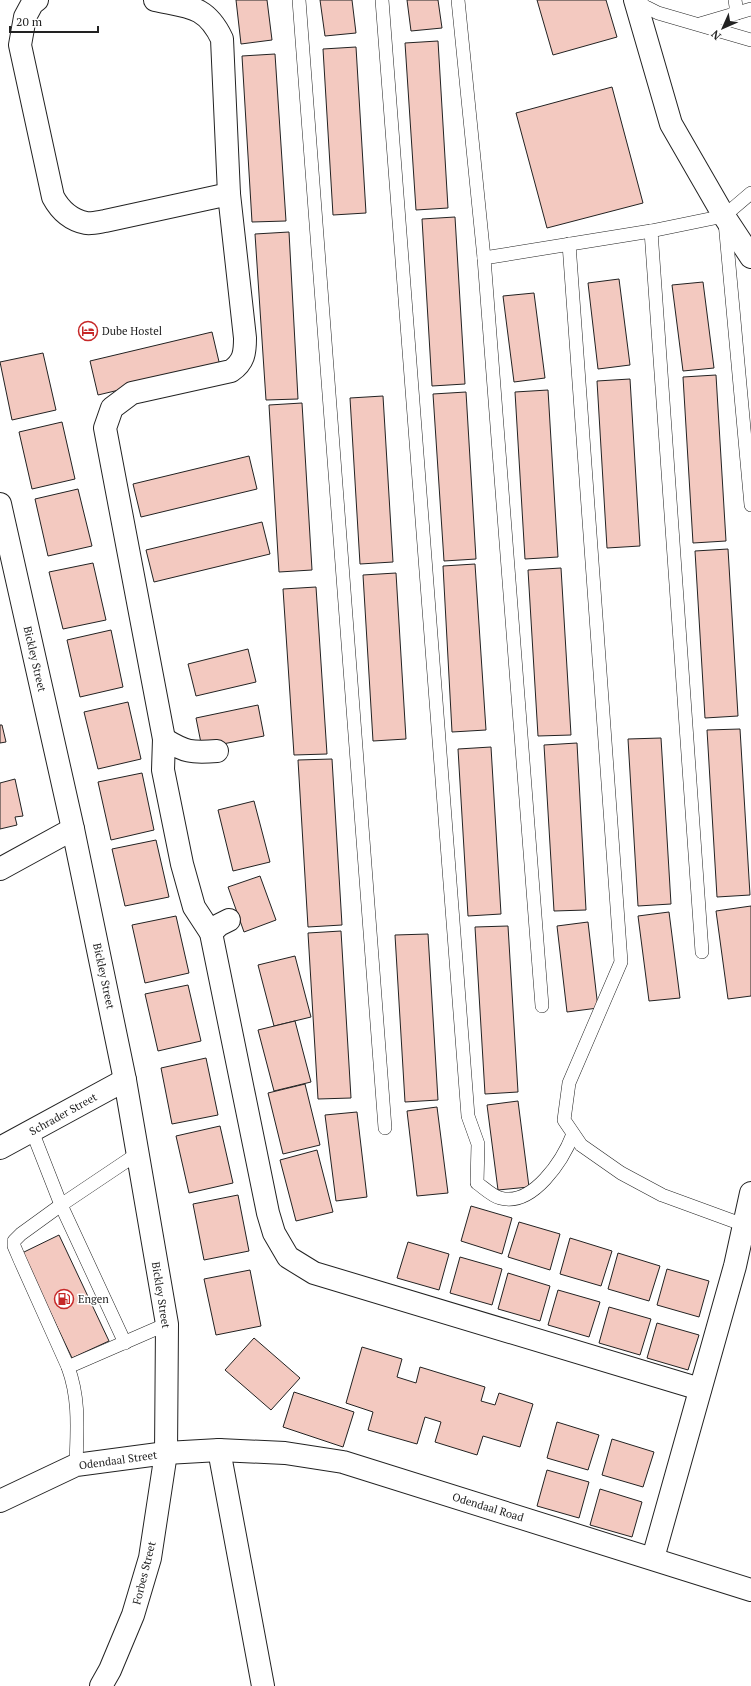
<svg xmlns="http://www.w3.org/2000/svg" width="751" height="1686" font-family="'PT Serif',serif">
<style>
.building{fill:#f3c9c0;stroke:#222}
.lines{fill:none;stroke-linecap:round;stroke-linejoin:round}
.service-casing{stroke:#222;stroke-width:14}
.minor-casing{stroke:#222;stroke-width:24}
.tertiary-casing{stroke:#222;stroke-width:24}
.service{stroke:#fff;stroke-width:13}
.minor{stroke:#fff;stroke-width:22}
.tertiary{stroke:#fff;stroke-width:22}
.labels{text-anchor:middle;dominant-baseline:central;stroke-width:3;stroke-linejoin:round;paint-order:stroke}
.poi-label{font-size:11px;fill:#222;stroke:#fff;text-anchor:start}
.street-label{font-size:11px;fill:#222;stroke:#fff}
</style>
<rect width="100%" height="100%" fill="#fff"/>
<g class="building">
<path d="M236,0H267L272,40L241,44Z"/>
<path d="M320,0H352L356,33L325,36Z"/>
<path d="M407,0H438L442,28L411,31Z"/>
<path d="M537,0H606L617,37L553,55Z"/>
<path d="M438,41L448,208L416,210L405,43Z"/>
<path d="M356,47L366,213L333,215L323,49Z"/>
<path d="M275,54L286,221L252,222L242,56Z"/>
<path d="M612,87L643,203L547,228L516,113Z"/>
<path d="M455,217L465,384L432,386L422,219Z"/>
<path d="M289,232L298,399L266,400L255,234Z"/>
<path d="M619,279L630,365L598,369L588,283Z"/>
<path d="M703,282L714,368L683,371L672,285Z"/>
<path d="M534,293L545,378L514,382L503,296Z"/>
<path d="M212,332L220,366L98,395L90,361Z"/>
<path d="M43,353L56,410L12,420L0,362Z"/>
<path d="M716,375L726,541L693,543L683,377Z"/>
<path d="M630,379L640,546L607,548L597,381Z"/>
<path d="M548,390L558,557L525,559L515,392Z"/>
<path d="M466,392L476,559L444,561L433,394Z"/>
<path d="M383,396L393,562L360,564L350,398Z"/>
<path d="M302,403L312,570L279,572L269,405Z"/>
<path d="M62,422L75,479L32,489L19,432Z"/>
<path d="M249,456L257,489L141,517L133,484Z"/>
<path d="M78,489L92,546L48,556L35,499Z"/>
<path d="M262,522L270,554L154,582L146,550Z"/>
<path d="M728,549L738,716L705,718L695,551Z"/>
<path d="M93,563L106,620L63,629L49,572Z"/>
<path d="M475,564L486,730L452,732L443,566Z"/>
<path d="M561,568L571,735L538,736L528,570Z"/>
<path d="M396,573L406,739L373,741L363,575Z"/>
<path d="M316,587L327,754L294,755L283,589Z"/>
<path d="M111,630L123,687L80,697L67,640Z"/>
<path d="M248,649L256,682L196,696L188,664Z"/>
<path d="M128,702L141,759L98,769L84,712Z"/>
<path d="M258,705L264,736L202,748L196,718Z"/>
<path d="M0,725H2L6,742L0,743Z"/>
<path d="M740,729L750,895L717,897L707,730Z"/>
<path d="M661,738L671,904L638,906L628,739Z"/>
<path d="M577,743L586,910L554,911L544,745Z"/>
<path d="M491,747L501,914L468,916L458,749Z"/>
<path d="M332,759L342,925L308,927L298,760Z"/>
<path d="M142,773L154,830L111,840L98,782Z"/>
<path d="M15,779L23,816L15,817L17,825L0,829V783Z"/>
<path d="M254,801L270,862L233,871L218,810Z"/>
<path d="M156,840L169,897L125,906L112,849Z"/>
<path d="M260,876L276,920L244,932L228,887Z"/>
<path d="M751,906V996L728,999L716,911Z"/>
<path d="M669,912L680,998L649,1001L638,916Z"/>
<path d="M176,916L189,973L145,983L132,925Z"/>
<path d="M588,922L598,1008L567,1012L557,926Z"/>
<path d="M508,926L518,1092L485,1094L475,927Z"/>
<path d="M341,931L351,1098L318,1099L308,933Z"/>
<path d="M428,934L438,1100L405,1102L395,935Z"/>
<path d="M295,956L311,1017L274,1026L258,965Z"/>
<path d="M188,985L201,1041L158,1051L145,994Z"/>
<path d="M295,1021L311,1082L274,1091L258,1030Z"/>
<path d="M206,1058L218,1115L172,1124L161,1068Z"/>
<path d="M305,1084L320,1145L283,1154L268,1093Z"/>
<path d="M518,1101L529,1187L498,1190L487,1105Z"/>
<path d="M437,1107L448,1193L417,1196L407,1111Z"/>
<path d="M357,1112L367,1197L336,1201L325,1115Z"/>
<path d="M220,1126L233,1183L189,1193L176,1136Z"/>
<path d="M317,1150L333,1212L296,1221L280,1160Z"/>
<path d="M238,1195L249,1251L204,1260L193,1204Z"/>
<path d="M471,1206L512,1218L502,1254L461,1241Z"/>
<path d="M519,1222L560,1234L550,1270L508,1257Z"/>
<path d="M59,1235L109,1341L72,1358L22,1253Z"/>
<path d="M570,1238L612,1251L601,1286L560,1274Z"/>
<path d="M408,1242L449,1254L439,1290L397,1278Z"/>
<path d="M618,1253L660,1266L649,1301L608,1289Z"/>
<path d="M460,1257L502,1269L492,1305L450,1293Z"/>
<path d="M667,1269L709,1281L699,1317L657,1305Z"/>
<path d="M250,1270L261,1326L216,1335L204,1279Z"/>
<path d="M508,1273L550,1286L540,1321L498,1309Z"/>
<path d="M558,1290L600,1302L589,1337L548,1325Z"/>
<path d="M609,1307L651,1319L640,1355L599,1343Z"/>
<path d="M657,1323L699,1335L688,1370L647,1358Z"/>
<path d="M254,1338L300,1378L271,1410L225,1370Z"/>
<path d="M362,1347L402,1359L397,1377L416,1383L420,1367L485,1387L481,1401L495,1405L499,1393L533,1404L520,1447L483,1436L477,1455L435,1442L441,1422L425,1417L417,1444L368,1430L373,1412L346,1403Z"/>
<path d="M294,1392L354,1412L343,1447L283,1427Z"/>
<path d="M557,1422L599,1435L588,1470L547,1458Z"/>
<path d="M612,1439L654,1452L643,1487L602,1475Z"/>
<path d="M547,1470L589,1482L579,1518L537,1506Z"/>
<path d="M600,1489L642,1502L632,1537L590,1525Z"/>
</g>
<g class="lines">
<g class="service-casing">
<g id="service">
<path d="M299,0L385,1128"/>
<path d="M382,0L468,1116L478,1144L477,1183C483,1187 492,1196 500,1198C533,1207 563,1160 573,1134"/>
<path d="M458,0L484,258L542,1006"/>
<path d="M639,0L644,6L658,13L751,40"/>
<path d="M735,0L737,13"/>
<path d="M700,24L751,9"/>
<path d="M725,222L751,505"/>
<path d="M651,231L702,952"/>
<path d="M569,244L621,962L569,1083L564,1120L581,1145L621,1173L662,1195L744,1225"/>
<path d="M484,258L651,231L724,216L751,193"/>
<path d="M32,1131L61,1205L125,1343"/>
<path d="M68,1367L167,1324"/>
<path d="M76,1465C77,1430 80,1400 68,1367L20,1260L14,1246V1241L21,1234L61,1205L137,1154"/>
</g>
</g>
<g class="minor-casing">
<g id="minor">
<path d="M37,0L32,4L25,17L20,45L53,197C60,210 71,220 86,223C91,224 99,222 105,221L229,194"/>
<path d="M155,0C188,7 206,5 222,39L229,194L245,338C245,353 244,362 231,371L132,393L112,408L105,428L164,739L163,770L182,864L194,907L211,933L268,1213L274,1233L288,1257L314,1273L700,1389"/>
<path d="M635,0L671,124L724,216L751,257"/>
<path d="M164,739C185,752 191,753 217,751"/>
<path d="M0,869L73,829"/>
<path d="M211,933L219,925L229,920"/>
<path d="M0,1148L125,1080"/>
<path d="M219,1450L263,1686"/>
<path d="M0,1501L76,1465L166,1453L219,1450L285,1453L343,1462L751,1590"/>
<path d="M653,1558L735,1266L751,1193"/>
</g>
</g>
<g class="tertiary-casing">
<path id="tertiary" d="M0,504L73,829L125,1080L167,1324L166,1453L150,1558L133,1615L110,1670L101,1686"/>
</g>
<use href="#service" class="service"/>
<use href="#minor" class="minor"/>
<use href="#tertiary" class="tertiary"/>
</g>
<defs>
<g id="hotel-ring" transform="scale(1)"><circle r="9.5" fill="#fff" stroke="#c62828" stroke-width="1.5"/><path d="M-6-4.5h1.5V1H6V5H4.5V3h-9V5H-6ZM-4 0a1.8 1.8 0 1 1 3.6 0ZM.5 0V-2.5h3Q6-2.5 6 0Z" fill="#c62828"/></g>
<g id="fuel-ring" transform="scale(1)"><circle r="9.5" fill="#fff" stroke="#c62828" stroke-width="1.5"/><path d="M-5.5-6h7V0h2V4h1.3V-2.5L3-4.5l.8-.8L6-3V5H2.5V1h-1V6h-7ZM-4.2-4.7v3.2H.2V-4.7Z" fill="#c62828"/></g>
</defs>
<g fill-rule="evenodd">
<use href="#hotel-ring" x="88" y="331"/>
<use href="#fuel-ring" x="64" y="1299"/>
</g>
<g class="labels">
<g class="poi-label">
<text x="102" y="331">Dube Hostel</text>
<text x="78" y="1299">Engen</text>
</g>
<g class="street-label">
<text transform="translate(35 659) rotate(77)">Bickley Street</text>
<text transform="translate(104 976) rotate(78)">Bickley Street</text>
<text transform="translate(63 1114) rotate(-29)">Schrader Street</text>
<text transform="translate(161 1295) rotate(81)">Bickley Street</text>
<text transform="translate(118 1460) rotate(-8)">Odendaal Street</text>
<text transform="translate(488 1507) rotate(17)">Odendaal Road</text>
<text transform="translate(144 1573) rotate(-76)">Forbes Street</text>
</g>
</g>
<g transform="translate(723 28) rotate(225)" stroke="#ffffff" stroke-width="3" paint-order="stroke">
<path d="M0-3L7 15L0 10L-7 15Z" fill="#222222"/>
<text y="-6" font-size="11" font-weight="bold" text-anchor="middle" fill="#222222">N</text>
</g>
<path d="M10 26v6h88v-6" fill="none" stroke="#222222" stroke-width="2"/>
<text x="16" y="26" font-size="12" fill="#222222" stroke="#ffffff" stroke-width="3" paint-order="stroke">20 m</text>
</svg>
